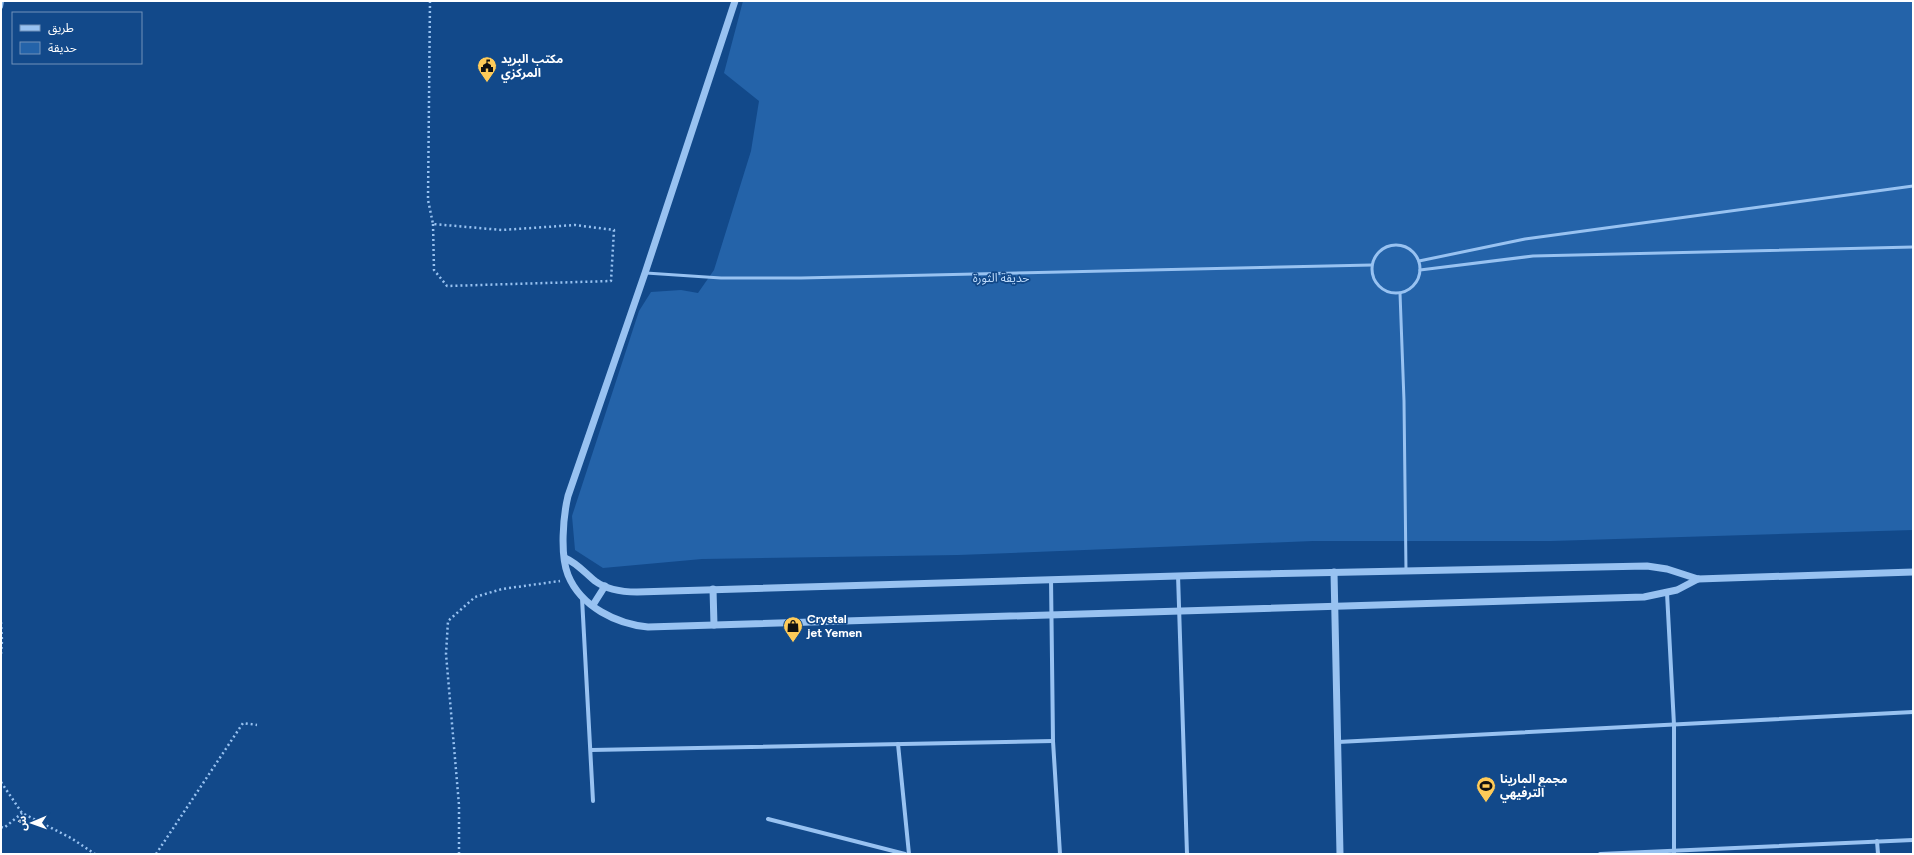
<svg xmlns="http://www.w3.org/2000/svg" width="1914" height="855" font-family="Figtree,'Noto Sans Arabic',sans-serif">
<style>
.green{fill:#2463a9}
.lines{fill:none;stroke-linecap:round;stroke-linejoin:round}
.path{stroke:#98c2f1;stroke-width:2.5;stroke-dasharray:2 3;stroke-linecap:butt}
.service{stroke:#98c2f1;stroke-width:3}
.minor{stroke:#98c2f1;stroke-width:4}
.tertiary{stroke:#98c2f1;stroke-width:7}
.labels{text-anchor:middle;dominant-baseline:central;stroke-width:3.5;stroke-linejoin:round;paint-order:stroke}
.poi-label{font-size:12px;font-weight:bold;fill:#fff;stroke:#12498a;text-anchor:start}
.park-label{font-size:12px;fill:#bfdcfc;stroke:#12498a}
</style>
<rect width="100%" height="100%" fill="#12498a"/>
<path class="green" d="M743,1H1913V530L1551,541H1313L958,555L702,559L603,568L575,550L572,516L639,311L651,292L681,290L698,293L714,270L751,151L759,101L724,73Z"/>
<g class="lines">
<g class="path">
<path d="M430,1L428,200L433,224L502,230L575,225L614,230L611,281L447,286L434,270L433,224"/>
<path d="M1,622L2,641L1,654"/>
<path d="M1,782L22,813L71,838L95,854"/>
<path d="M1,827L4,828L22,813"/>
<path d="M156,854L243,723L257,725"/>
<path d="M459,854V805L446,654L448,621L475,597L502,589L560,581"/>
</g>
<g class="service">
<circle cx="1396" cy="269" r="24"/>
<path d="M1419,261L1525,239L1913,186"/>
<path d="M1420,270L1533,256L1913,247"/>
<path d="M646,273L721,278H801L1372,265"/>
<path d="M1400,293L1404,401L1406,571"/>
</g>
<g class="minor">
<path d="M1,7L2,1"/>
<path d="M1178,575L1187,854"/>
<path d="M1051,579L1053,741L1060,854"/>
<path d="M1667,593L1674,725V854"/>
<path d="M582,598L593,801"/>
<path d="M1338,742L1913,712"/>
<path d="M898,744L909,854"/>
<path d="M591,750L1053,741"/>
<path d="M768,819L905,854"/>
<path d="M1877,841L1878,854"/>
<path d="M1600,854L1913,840"/>
</g>
<g class="tertiary">
<path d="M735,1L645,273L568,496C563,517 560,555 568,575C581,607 617,624 648,627L1644,597L1677,590L1698,579"/>
<path d="M565,558C577,563 585,573 595,581C607,590 623,592 637,592L1211,575L1647,566L1667,569L1698,579L1913,572"/>
<path d="M1334,572L1340,854"/>
<path d="M713,589L714,625"/>
<path d="M593,605L605,586"/>
</g>
</g>
<defs>
<g id="civic-pin" transform="scale(1)"><path d="M0 17L-7.5 6A9.5 9.5 0 1 1 7.5 6Z" fill="#ffcb58" stroke="#12498a"/><path d="M-.6-6.5H3V-4.5H.6V-3L4-1V1h2V6H-6V1h2V-1L-.6-3ZM-1.2 2.5V6h2.4V2.5Z" fill="#111"/></g>
<g id="shop-pin" transform="scale(1)"><path d="M0 17L-7.5 6A9.5 9.5 0 1 1 7.5 6Z" fill="#ffcb58" stroke="#12498a"/><path d="M-5-2.5h2.3a2.7 3.5 0 0 1 5.4 0H5L5.5 6h-11ZM-1.5-2.5h3a1.5 2.3 0 0 0-3 0Z" fill="#111"/></g>
<g id="stadium-pin" transform="scale(1)"><path d="M0 17L-7.5 6A9.5 9.5 0 1 1 7.5 6Z" fill="#ffcb58" stroke="#12498a"/><path d="M0-5a6.5 5 0 1 0 0 10a6.5 5 0 1 0 0-10ZM-3.5-1.8h7v3.6h-7Z" fill="#111"/></g>
</defs>
<g fill-rule="evenodd">
<use href="#civic-pin" x="487" y="66"/>
<use href="#shop-pin" x="793" y="626"/>
<use href="#stadium-pin" x="1486" y="786"/>
</g>
<g class="labels">
<g class="poi-label">
<text x="501" y="59">مكتب البريد<tspan x="501" dy="14">المركزي</tspan></text>
<text x="807" y="619">Crystal<tspan x="807" dy="14">jet Yemen</tspan></text>
<text x="1500" y="779">مجمع المارينا<tspan x="1500" dy="14">الترفيهي</tspan></text>
</g>
<g class="park-label">
<text x="1001" y="278">حديقة الثورة</text>
</g>
</g>
<rect width="1914" height="855" fill="none" stroke="#ffffff" stroke-width="4"/>
<rect x="12" y="12" width="130" height="52" fill="#12498a" stroke="#7192b9"/>
<rect x="20" y="25" width="20" height="6" fill="#98c2f1" stroke="#7192b9"/>
<text x="48" y="32" font-size="12" fill="#ffffff">طريق</text>
<rect x="20" y="42" width="20" height="12" fill="#2463a9" stroke="#7192b9"/>
<text x="48" y="52" font-size="12" fill="#ffffff">حديقة</text>
<g transform="translate(32 823) rotate(268)" stroke="#12498a" stroke-width="3" paint-order="stroke">
<path d="M0-3L7 15L0 10L-7 15Z" fill="#ffffff"/>
<text y="-6" font-size="11" font-weight="bold" text-anchor="middle" fill="#ffffff">ش</text>
</g>
</svg>
